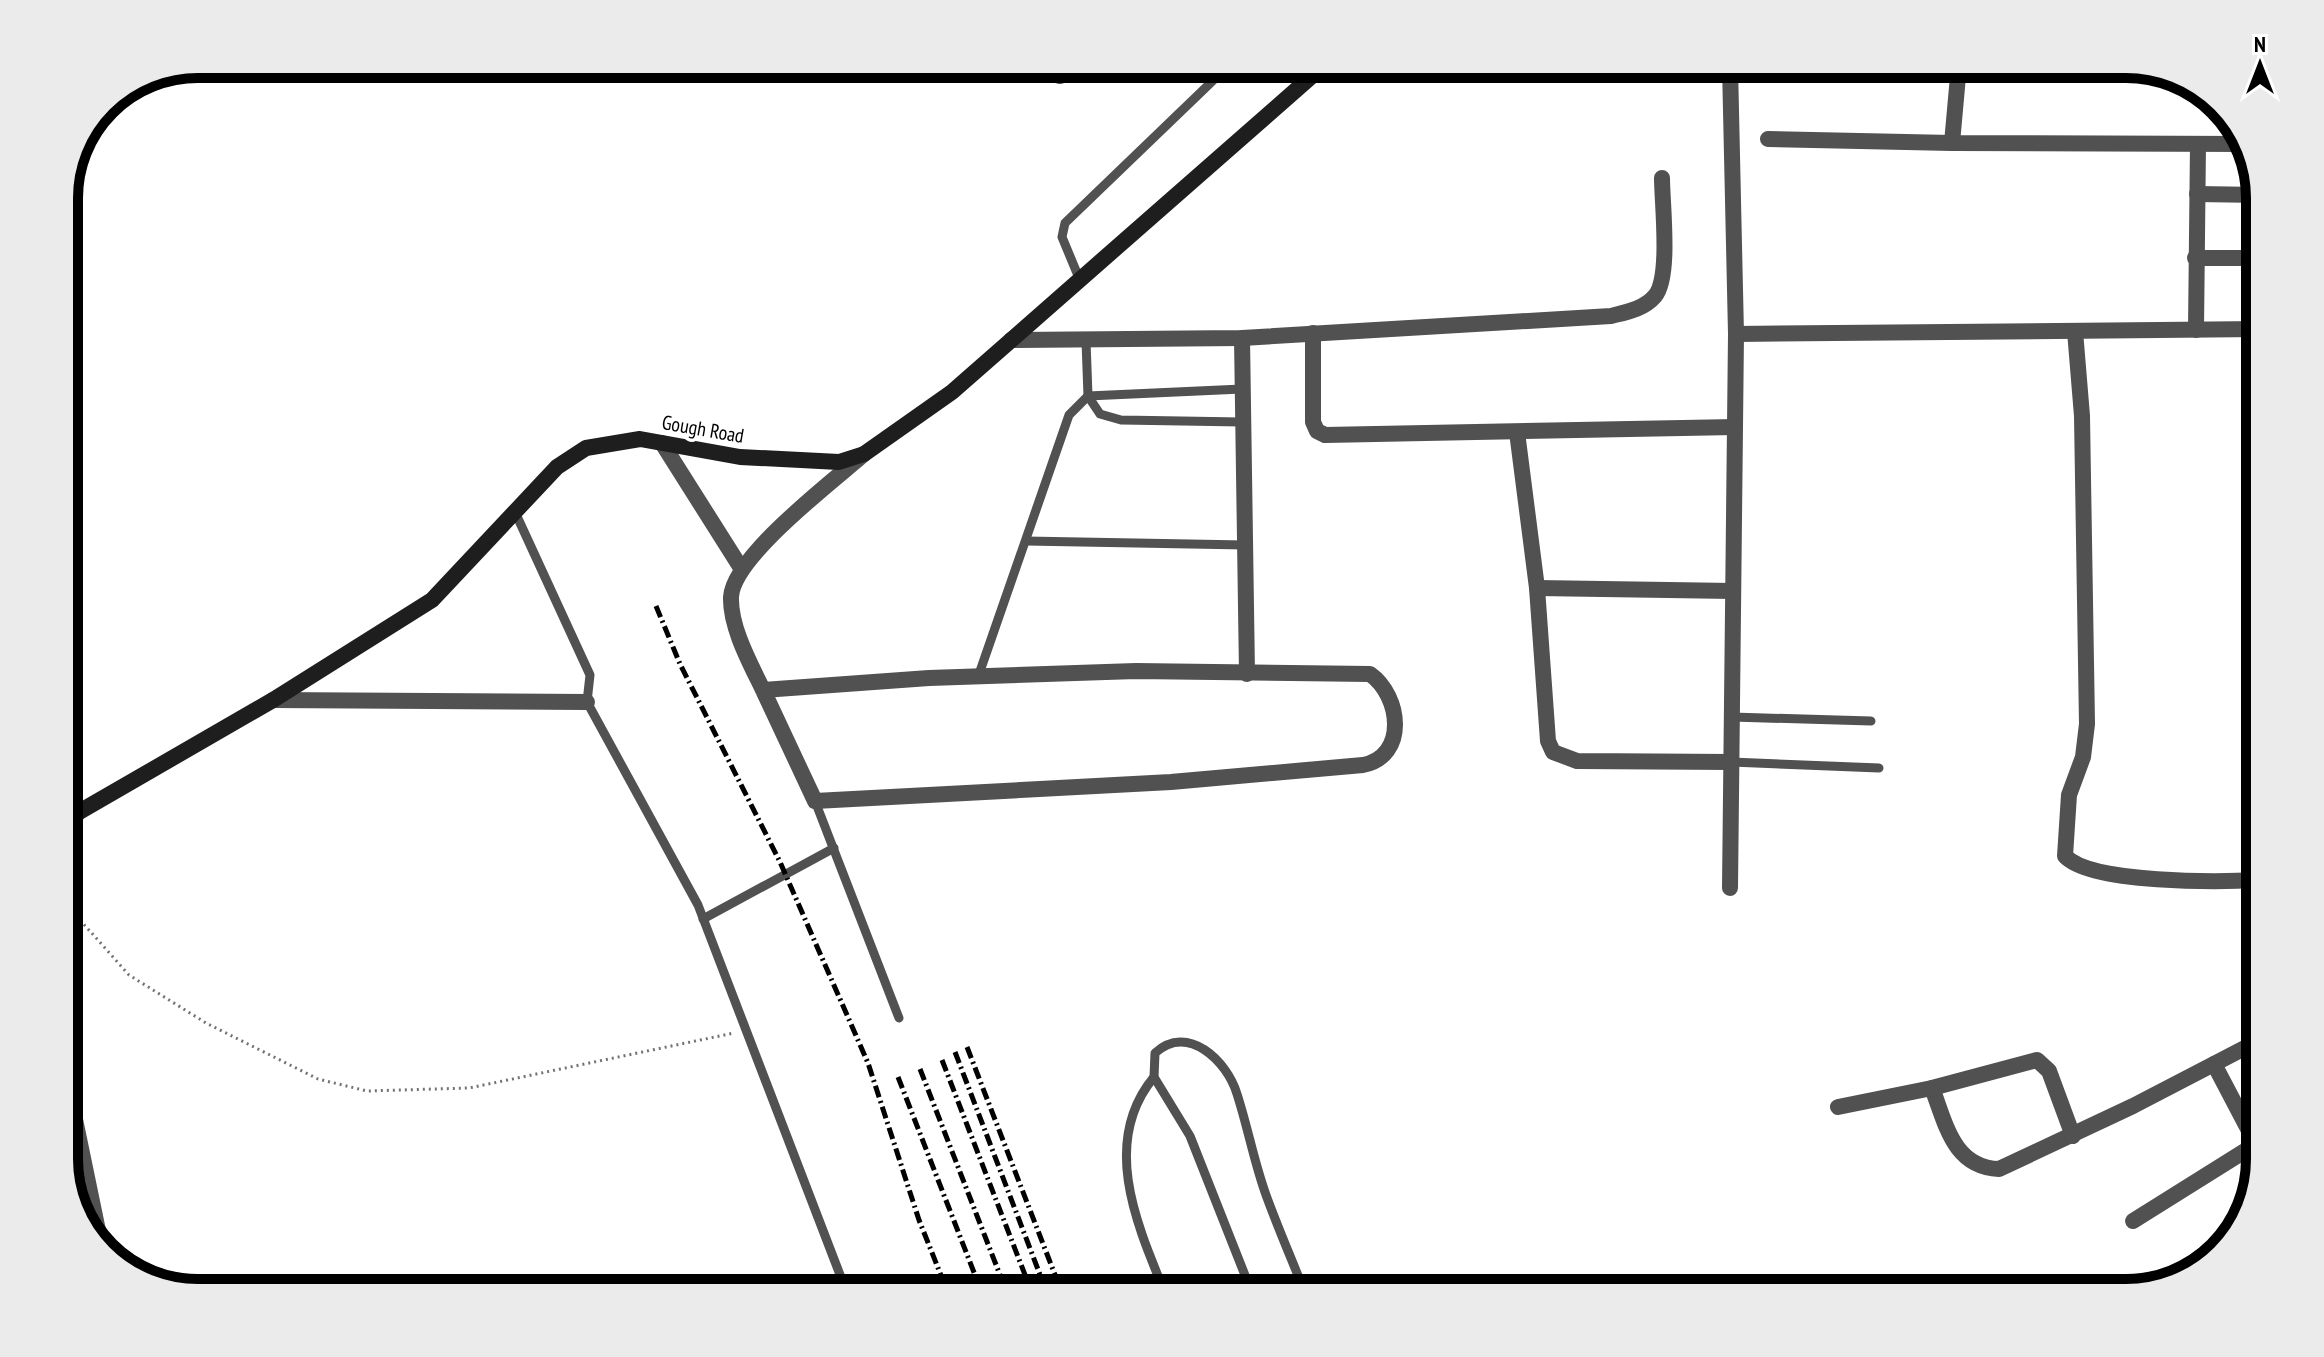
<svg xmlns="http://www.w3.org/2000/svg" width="2324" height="1357" font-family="'PT Sans Narrow',sans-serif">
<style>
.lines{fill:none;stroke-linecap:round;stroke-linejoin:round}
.path{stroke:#737373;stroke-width:3;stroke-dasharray:2 4;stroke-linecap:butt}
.lane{stroke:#515151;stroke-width:9}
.street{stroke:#515151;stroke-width:16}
.secondary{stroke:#1e1e1e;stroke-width:16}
.rail{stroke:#000;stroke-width:5;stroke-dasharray:12 4 2 4;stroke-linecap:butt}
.labels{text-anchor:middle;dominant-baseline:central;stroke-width:7;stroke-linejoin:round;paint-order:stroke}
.street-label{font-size:20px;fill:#000;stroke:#fff}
.rim{fill:none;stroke:#000;stroke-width:10}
</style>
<rect width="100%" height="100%" fill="#fff"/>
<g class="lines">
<path class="path" d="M64,902L129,975L206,1023L318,1079L367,1091L469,1088L734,1033"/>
<g class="lane">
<path d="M1079,278L1062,237L1065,223L1225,69"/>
<path d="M1086,341L1088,396L1100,414L1121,420L1242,422"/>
<path d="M515,512L590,675L587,702L698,905L847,1293"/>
<path d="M1026,541L1245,545"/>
<path d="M978,677L1069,415L1088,396L1242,389"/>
<path d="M1732,717L1871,721"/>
<path d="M1731,762L1879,768"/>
<path d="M815,801L899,1018"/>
<path d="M703,919L834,848"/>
<path d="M1154,1077C1100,1142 1137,1225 1165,1293"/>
<path d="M1252,1293L1190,1136L1154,1077L1155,1053C1188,1023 1227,1061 1237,1094C1248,1128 1254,1162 1266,1195C1278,1228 1292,1260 1305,1293"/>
</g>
<g class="street">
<path d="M1959,65L1952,143L2246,144"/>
<path d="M1037,70L1060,76L1072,69"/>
<path d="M1768,139L1952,143"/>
<path d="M2197,194L2260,195"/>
<path d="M2195,258H2260"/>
<path d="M2196,330L2198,144"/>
<path d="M2075,331L2082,416L2087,724L2083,757L2069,795L2065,856C2091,884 2220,882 2260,880"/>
<path d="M1313,333V422L1317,431L1325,435L1735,427"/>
<path d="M1736,334L2260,329"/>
<path d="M1242,338L1247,674"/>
<path d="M1011,340L1242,338L1611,316C1627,312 1644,309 1655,296C1671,277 1662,204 1662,178"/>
<path d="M1517,432L1537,588L1548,741L1553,752L1577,761L1731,762"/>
<path d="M662,443L741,568"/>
<path d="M1537,588L1733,591"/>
<path d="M763,690L929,678L1136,671L1370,674C1401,696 1408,756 1363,765L1171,782L815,801L763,690C750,663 730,627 731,597C733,557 832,482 864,454"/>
<path d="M273,700L587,702"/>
<path d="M1730,888L1736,334L1730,66"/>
<path d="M2214,1064L2256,1144L2260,1143"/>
<path d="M64,1066L101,1245"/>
<path d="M1932,1088C1946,1124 1953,1167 1999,1169L2133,1106L2260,1040"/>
<path d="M1838,1107L1932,1088L2037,1060L2049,1071L2073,1136"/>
<path d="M2133,1221L2256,1144"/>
</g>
<path class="secondary" d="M64,828L79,812L273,700L432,600L557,467L586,448L640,439L740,457L839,462L864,454L952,392L1321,68"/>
<g class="rail">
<path d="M656,606L680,664L780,862L868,1063L919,1220L948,1293"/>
<path d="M967,1047L1062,1293"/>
<path d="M955,1052L1047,1293"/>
<path d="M942,1060L1032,1293"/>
<path d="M920,1069L1007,1293"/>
<path d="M898,1077L982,1293"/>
</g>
</g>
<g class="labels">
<g class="street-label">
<text transform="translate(703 429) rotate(10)">Gough Road</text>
</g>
</g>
<path d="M0 0H2324V1357H0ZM198 78H2126A120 120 0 0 1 2246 198V1159A120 120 0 0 1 2126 1279H198A120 120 0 0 1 78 1159V198A120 120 0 0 1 198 78Z" fill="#ebebeb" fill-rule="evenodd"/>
<path class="rim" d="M198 78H2126A120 120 0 0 1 2246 198V1159A120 120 0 0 1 2126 1279H198A120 120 0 0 1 78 1159V198A120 120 0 0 1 198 78Z"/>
<g transform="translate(2260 64)" stroke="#ffffff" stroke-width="6" paint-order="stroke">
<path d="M0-6L14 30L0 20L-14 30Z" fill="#000000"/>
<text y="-12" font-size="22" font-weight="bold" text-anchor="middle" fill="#000000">N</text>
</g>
</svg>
